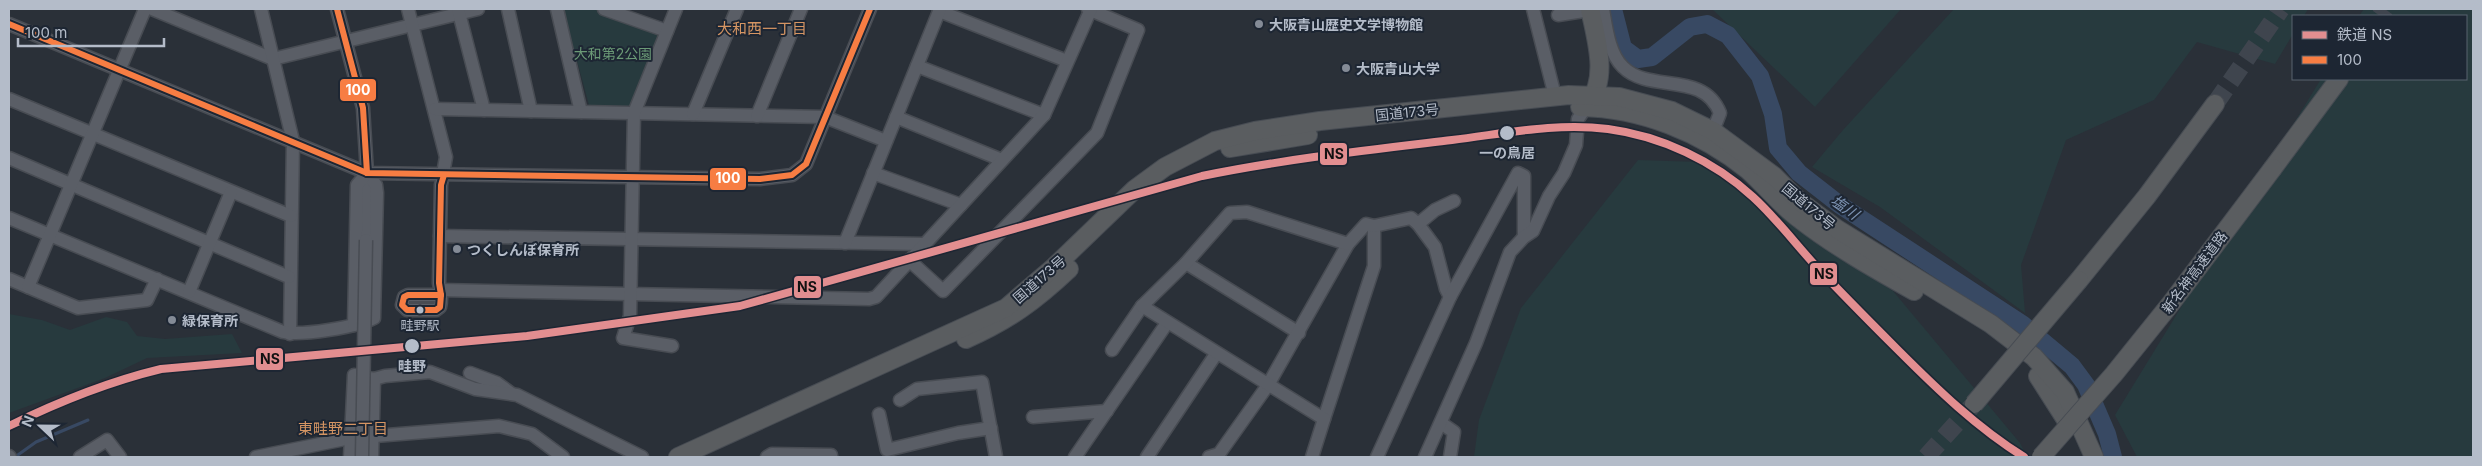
<svg xmlns="http://www.w3.org/2000/svg" width="2482" height="466" font-family="Inter,'Noto Sans JP',sans-serif">
<style>
.green{fill:#273a3e}
.lines{fill:none;stroke-linecap:round;stroke-linejoin:round}
.stream{stroke:#384963;stroke-width:3}
.river{stroke:#384963;stroke-width:18}
.highway-tunnel{stroke:#3f454e;stroke-width:18;stroke-dasharray:18 9;stroke-linecap:butt}
.minor-casing{stroke:#484c53;stroke-width:15}
.highway-casing{stroke:#474c53;stroke-width:20}
.minor{stroke:#5a5e66;stroke-width:12}
.highway{stroke:#5a5d60;stroke-width:18}
.minor-bridge-casing{stroke:#484c53;stroke-width:15;stroke-linecap:butt}
.highway-bridge-casing{stroke:#474c53;stroke-width:20;stroke-linecap:butt}
.minor-bridge{stroke:#5a5e66;stroke-width:12}
.highway-bridge{stroke:#5a5d60;stroke-width:18}
.bus-1-casing{stroke:#1d2633;stroke-width:10}
.bus-1{stroke:#f77d43;stroke-width:6}
.rail-1-casing{stroke:#1d2633;stroke-width:11}
.rail-1{stroke:#e28e90;stroke-width:8}
.poi-dot{fill:#848b96;stroke:#1d2633;stroke-width:2}
.stop-dot{fill:#b4bcc9;stroke:#1d2633;stroke-width:2}
.labels{text-anchor:middle;dominant-baseline:central;stroke-width:4;stroke-linejoin:round;paint-order:stroke}
.bus-label{font-size:13px;fill:#b4bcc9;stroke:#1d2633}
.poi-label{font-size:14px;font-weight:bold;fill:#b4bcc9;stroke:#1d2633;text-anchor:start}
.park-label{font-size:14px;fill:#6b9a76;stroke:#1d2633}
.street-label{font-size:14px;fill:#b4bcc9;stroke:#1d2633}
.stop-label{font-size:14px;font-weight:bold;fill:#b4bcc9;stroke:#1d2633}
.neighbourhood-label{font-size:15px;fill:#d59563;stroke:#1d2633}
.water-label{font-size:15px;font-style:italic;fill:#7c92b1;stroke:#1d2633}
.line-badge{stroke:#1d2633;stroke-width:2}
.badge-label{font-size:14px;text-anchor:middle;font-weight:bold;fill:#fff}
.pale-badge-label{font-size:14px;text-anchor:middle;font-weight:bold;fill:#111}
</style>
<rect width="100%" height="100%" fill="#2a3038"/>
<g class="green">
<path d="M563,9H600L657,33L659,38L631,106L589,105Z"/>
<path d="M1712,9H1901L1815,107Z"/>
<path d="M1954,9H2308L2304,16H2293V34L2275,64L2197,42L2154,100L2066,140L2021,265L2025,313L1880,207L1812,167L1843,130Z"/>
<path d="M2364,9H2473V457H2137L2115,415L2321,79H2466V16H2359Z"/>
<path d="M1638,160L1699,162L1893,291L2020,443L2027,457H1474L1479,420L1521,308Z"/>
<path d="M9,314L42,320L70,330L106,317L127,322L137,336L165,339L232,334L242,353L147,358L105,378L9,413Z"/>
</g>
<g class="lines">
<path class="stream" d="M15,457L36,442L88,420"/>
<path class="river" d="M1613,9L1623,48L1638,59L1652,57L1690,27L1707,24L1728,35L1760,76L1773,114L1778,148L1799,173L1840,205L2022,324L2072,366L2086,385L2107,434L2113,457"/>
<g class="highway-tunnel">
<path d="M2380,16L2385,9"/>
<path d="M2215,104L2281,9"/>
<path d="M1926,457L1974,404"/>
</g>
<g class="minor-casing">
<g id="minor">
<path d="M152,9L273,59L478,9"/>
<path d="M261,9L293,141L290,334"/>
<path d="M337,9L363,108L367,173L366,240"/>
<path d="M408,9L446,157L441,185L439,283C441,291 442,299 440,307L436,310H407L402,305L404,297L408,295H441"/>
<path d="M458,9L484,110"/>
<path d="M508,9L531,111"/>
<path d="M557,9L581,112"/>
<path d="M604,9L667,31"/>
<path d="M1533,9L1555,96"/>
<path d="M1603,9C1606,26 1609,54 1623,67C1650,94 1703,70 1720,113L1713,131"/>
<path d="M939,11L1067,61"/>
<path d="M1558,15L1590,10"/>
<path d="M9,24L367,173L760,179L792,175L806,164L870,9"/>
<path d="M917,66L1044,115"/>
<path d="M9,99L291,216"/>
<path d="M435,109L825,117L886,141"/>
<path d="M693,114L737,9"/>
<path d="M757,116L801,9"/>
<path d="M896,117L1002,160"/>
<path d="M9,158L289,277"/>
<path d="M873,173L961,205"/>
<path d="M9,218L283,332C301,336 358,327 374,318L377,193L376,185L367,173"/>
<path d="M1418,224L1435,247L1446,289L1450,297"/>
<path d="M440,236L924,244"/>
<path d="M845,243L940,9"/>
<path d="M909,260L943,291L1097,133L1138,30L1088,9"/>
<path d="M1186,263L1299,333"/>
<path d="M9,279L78,308L147,300L157,279"/>
<path d="M28,287L145,9"/>
<path d="M441,290L869,299L876,297L1044,115L1091,9"/>
<path d="M189,292L231,192"/>
<path d="M354,325L357,185L367,173"/>
<path d="M672,346L623,338L630,316L634,113L676,9"/>
<path d="M1112,350L1142,306"/>
<path d="M470,373L497,383L512,394"/>
<path d="M900,400L917,389L982,382L996,457"/>
<path d="M879,414L887,450L958,433L991,428"/>
<path d="M1033,417L1107,411"/>
<path d="M1324,419L1374,266V226"/>
<path d="M1441,423L1454,432L1450,457"/>
<path d="M9,456L10,457"/>
<path d="M80,457L107,440L120,457"/>
<path d="M256,457L350,438L499,426L532,434L563,457"/>
<path d="M350,457L354,375L374,379L385,376L430,372L475,389L517,395L642,457"/>
<path d="M372,457L374,379"/>
<path d="M767,457L772,454L831,455V457"/>
<path d="M1075,457L1167,323"/>
<path d="M1147,457L1216,354"/>
<path d="M1209,457L1219,454L1268,385L1348,244"/>
<path d="M1312,457L1324,419L1142,306L1186,263L1230,213L1247,212L1348,244L1366,224L1374,226L1411,218L1418,224L1435,210L1454,201"/>
<path d="M1377,457L1450,297L1518,173L1524,176V237"/>
<path d="M1425,457L1476,343L1510,252L1524,237L1533,231L1549,196L1564,173L1576,145L1578,119L1586,107"/>
</g>
</g>
<g class="highway-casing">
<g id="highway">
<path d="M1588,104C1609,78 1596,39 1590,9"/>
<path d="M1580,107C1641,108 1701,132 1748,170C1766,186 1781,206 1801,220C1836,247 1875,269 1914,291"/>
<path d="M1230,148L1308,135"/>
<path d="M2273,168L2339,79"/>
<path d="M2079,280L2147,196L2215,104"/>
<path d="M966,339C1009,320 1035,301 1069,269"/>
<path d="M2038,376L2068,423"/>
<path d="M678,457L1006,308L1054,267L1135,189L1165,167L1215,141L1255,131L1320,121L1569,95L1619,97L1672,111L1713,131L1774,176L1799,201L1837,229L1991,324L2034,357L2065,392L2094,457"/>
</g>
</g>
<use href="#minor" class="minor"/>
<use href="#highway" class="highway"/>
<g class="minor-bridge-casing">
<path id="minor-bridge" d="M362,457L366,240"/>
</g>
<g class="highway-bridge-casing">
<g id="highway-bridge">
<path d="M1974,404L2079,280"/>
<path d="M2041,457L2114,374L2172,302L2273,168"/>
</g>
</g>
<use href="#minor-bridge" class="minor-bridge"/>
<use href="#highway-bridge" class="highway-bridge"/>
<g class="bus-1-casing">
<g id="bus-1">
<path d="M337,9L363,108L367,173"/>
<path d="M9,24L367,173L760,179L792,175L806,164L870,9"/>
<path d="M408,295H441L440,307L436,310H407L402,305L404,297Z"/>
<path d="M441,295L439,283L441,185L444,175"/>
</g>
</g>
<use href="#bus-1" class="bus-1"/>
<g class="rail-1-casing">
<path id="rail-1" d="M9,426C58,402 107,382 161,369L527,336L740,306L1202,176C1285,159 1368,150 1452,140C1503,134 1556,122 1608,129C1661,136 1714,161 1753,197C1775,217 1794,242 1814,264C1841,293 1869,321 1897,349C1937,389 1976,427 2024,457"/>
</g>
<use href="#rail-1" class="rail-1"/>
</g>
<g class="poi-dot">
<circle cx="1259" cy="24" r="5"/>
<circle cx="1346" cy="68" r="5"/>
<circle cx="457" cy="249" r="5"/>
<circle cx="172" cy="320" r="5"/>
</g>
<g class="stop-dot">
<circle cx="1507" cy="133" r="8"/>
<circle cx="420" cy="310" r="4.5"/>
<circle cx="412" cy="346" r="8"/>
</g>
<g class="labels">
<g class="bus-label">
<text x="420" y="325">畦野駅</text>
</g>
<g class="poi-label">
<text x="1269" y="24">大阪青山歴史文学博物館</text>
<text x="1356" y="68">大阪青山大学</text>
<text x="467" y="249">つくしんぼ保育所</text>
<text x="182" y="320">緑保育所</text>
</g>
<g class="park-label">
<text x="613" y="53">大和第2公園</text>
</g>
<g class="street-label">
<text transform="translate(1407 112) rotate(-6)">国道173号</text>
<text transform="translate(1809 206) rotate(40)">国道173号</text>
<text transform="translate(2194 272) rotate(-53)">新名神高速道路</text>
<text transform="translate(1039 279) rotate(-41)">国道173号</text>
</g>
<g class="stop-label">
<text x="1507" y="152">一の鳥居</text>
<text x="412" y="365">畦野</text>
</g>
<g class="neighbourhood-label">
<text x="762" y="28">大和西一丁目</text>
<text x="343" y="428">東畦野二丁目</text>
</g>
<g class="water-label">
<text transform="translate(1845 207) rotate(35)">塩川</text>
</g>
</g>
<g class="line-badge">
<rect x="339" y="78" width="38" height="24" rx="5" fill="#f77d43"/>
<rect x="1319" y="142" width="29" height="24" rx="5" fill="#e28e90"/>
<rect x="709" y="167" width="38" height="24" rx="5" fill="#f77d43"/>
<rect x="1809" y="262" width="29" height="24" rx="5" fill="#e28e90"/>
<rect x="793" y="275" width="29" height="24" rx="5" fill="#e28e90"/>
<rect x="255" y="347" width="29" height="24" rx="5" fill="#e28e90"/>
</g>
<g class="badge-label">
<text x="358" y="95">100</text>
<text x="728" y="183">100</text>
</g>
<g class="pale-badge-label">
<text x="1334" y="159">NS</text>
<text x="1824" y="279">NS</text>
<text x="807" y="292">NS</text>
<text x="270" y="364">NS</text>
</g>
<rect width="2482" height="466" fill="none" stroke="#b4bcc9" stroke-width="20"/>
<rect x="2292" y="15" width="175" height="65" fill="#1d2633" stroke="#59626f"/>
<rect x="2302" y="31" width="25" height="8" fill="#e28e90" stroke="#59626f"/>
<text x="2337" y="40" font-size="15" fill="#b4bcc9">鉄道 NS</text>
<rect x="2302" y="56" width="25" height="8" fill="#f77d43" stroke="#59626f"/>
<text x="2337" y="65" font-size="15" fill="#b4bcc9">100</text>
<g transform="translate(40 426) rotate(292)" stroke="#1d2633" stroke-width="4" paint-order="stroke">
<path d="M0-4L9 19L0 12L-9 19Z" fill="#b4bcc9"/>
<text y="-8" font-size="14" font-weight="bold" text-anchor="middle" fill="#b4bcc9">N</text>
</g>
<path d="M18 38v8h146v-8" fill="none" stroke="#b4bcc9" stroke-width="2.5"/>
<text x="25" y="38" font-size="15" fill="#b4bcc9" stroke="#1d2633" stroke-width="4" paint-order="stroke">100 m</text>
</svg>
